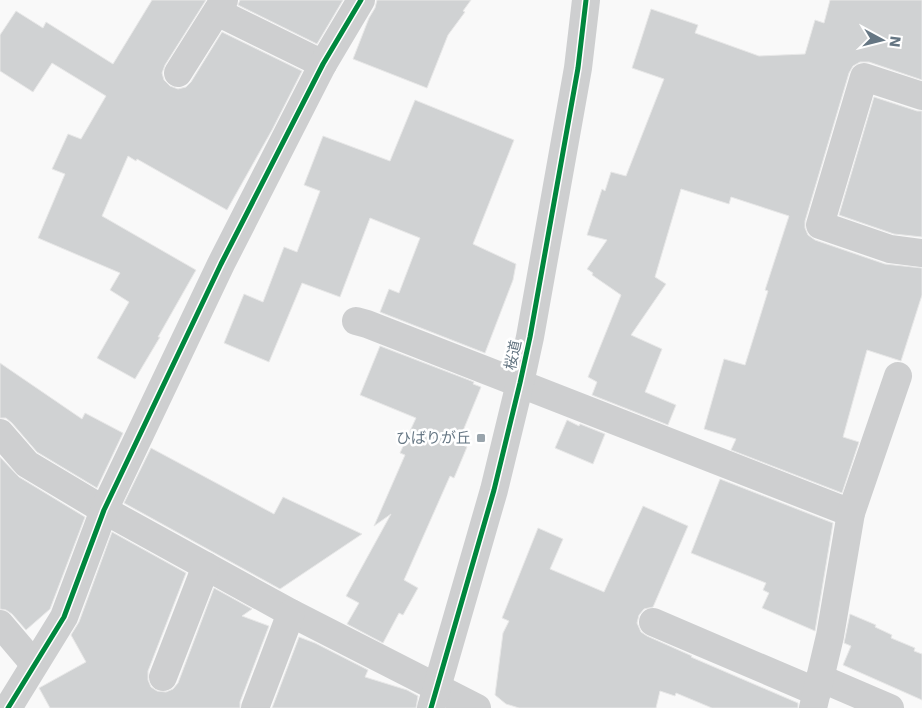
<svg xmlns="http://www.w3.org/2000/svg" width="922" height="708" font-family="'DejaVu Sans','Noto Sans JP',sans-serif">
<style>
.building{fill:#d0d2d3;stroke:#e8e8e8}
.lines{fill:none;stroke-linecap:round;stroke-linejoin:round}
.minor{stroke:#cecfd0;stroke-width:28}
.cycleway-casing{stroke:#fff;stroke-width:8}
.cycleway{stroke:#00873e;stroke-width:5}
.poi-dot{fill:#99a4ac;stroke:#fff;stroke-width:2}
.labels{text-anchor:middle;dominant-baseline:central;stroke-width:5;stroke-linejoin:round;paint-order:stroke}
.street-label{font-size:15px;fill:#657683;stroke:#fff}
.poi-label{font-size:15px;fill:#657683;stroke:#fff;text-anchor:end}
</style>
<rect width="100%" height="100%" fill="#f9f9f9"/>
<g class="building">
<path d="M152,0H206L165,65L162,73L164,80L170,86L178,89L186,87L191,82L222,32L302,71L272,130L227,210L137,159L136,161L128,156L102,216L196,270L158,337H160L135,379L97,358L129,302L110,290L120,273L38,238L65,174L52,169L68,134L81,139L106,96L52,63L33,92L0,71V35L16,11L43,28L46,22L113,64Z"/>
<path d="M240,0H343L317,44L238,5Z"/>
<path d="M377,0H471L463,11L465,12L448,35L427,88L353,59L369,18L375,8Z"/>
<path d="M830,0H922V80L869,62H860L853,66L849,73L805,221V228L808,235L815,240L885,264L922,268V295L901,361L867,350L843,437L859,442L842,493L731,450L736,439L704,429L724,359L745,365L768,291L765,290L789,216L731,197L729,204L681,189L655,277L666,284L631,335L662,349L645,392L676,405L668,425L592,395L597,382L588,377L621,295L592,275L593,273L587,269L607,240L587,235L602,189L605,191L611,172L626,176L664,79L632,68L651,9L698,25L695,33L759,56L805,54L815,20L824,23Z"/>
<path d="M874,97L917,111H922V237L894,234L839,215Z"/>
<path d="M415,100L514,140L473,244L516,264L513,280L485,353L380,312L389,289L399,293L420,238L370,218L340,297L302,283L269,362L224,343L244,294L263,302L284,247L297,252L320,191L304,185L323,136L390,161Z"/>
<path d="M380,346L474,382L473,384L481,387L458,443L467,447L454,478L450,476L404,580L418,588L403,615L399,613L383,643L347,624L359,603L346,596L391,514L374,526L405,455L400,453L416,418L360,395Z"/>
<path d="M0,363L82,419L85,413L123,433L97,488L37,452L12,423L6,418H0Z"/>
<path d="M567,420L579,426L580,424L605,434L593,464L555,448Z"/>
<path d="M151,448L274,514L283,497L362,534L280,589L124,503Z"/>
<path d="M0,457L19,477L85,517L50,609L26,630L12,614L6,610L0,609Z"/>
<path d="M720,479L833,523L815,631L762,608L769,593L763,590L766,583L691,553Z"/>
<path d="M643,506L688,526L653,607L644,609L639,615L637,623L641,632L647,636L692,656L691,657L798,703V708H712L676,693L675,696L660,691L656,708H519L506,704L495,695L503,633L509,621L502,618L538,528L563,539L550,569L604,592Z"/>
<path d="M112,532L186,573L148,671V680L151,687L157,691L166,692L173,689L178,683L214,588L252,609L242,616L269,626L240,702V708H50L39,688L86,662L71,635L79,622Z"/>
<path d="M850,614L876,625L875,627L892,635L891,638L915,648L914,651L922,654V700L843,665L851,646L844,643Z"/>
<path d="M299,637L315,643L368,670L365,677L407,690L418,696L416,708H272Z"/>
</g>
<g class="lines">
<g class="minor">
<path d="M217,12L323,64"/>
<path d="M178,73L224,0"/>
<path d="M922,96L864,77L820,225L890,249L922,253"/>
<path d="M356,321L367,324L851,513"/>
<path d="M0,433L27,464L104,510L291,613L477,708"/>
<path d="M653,622L817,692"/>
<path d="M0,624L34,664"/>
<path d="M163,677L206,566"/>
<path d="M820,678L890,708"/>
<path d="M8,708L64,617L104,510L221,264L323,64L361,0"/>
<path d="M255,708L291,613"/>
<path d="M431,708L494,490L520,383L530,337L578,68L586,0"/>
<path d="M813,708L830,636L851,513L898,376"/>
</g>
<g class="cycleway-casing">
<g id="cycleway">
<path d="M8,708L64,617L104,510L221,264L323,64L361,0"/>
<path d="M431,708L494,490L520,383L530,337L578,68L586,0"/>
</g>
</g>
<use href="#cycleway" class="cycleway"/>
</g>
<rect class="poi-dot" x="476" y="433" width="10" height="10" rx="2.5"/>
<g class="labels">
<g class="street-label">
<text transform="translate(513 355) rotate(-78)">桜道</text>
</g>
<g class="poi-label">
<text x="471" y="438">ひばりが丘</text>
</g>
</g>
<g transform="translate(882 40) rotate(97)" stroke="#ffffff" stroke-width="4" paint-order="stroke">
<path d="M0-4L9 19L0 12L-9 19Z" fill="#657683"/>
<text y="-8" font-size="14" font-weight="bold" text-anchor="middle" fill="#657683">N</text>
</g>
</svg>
